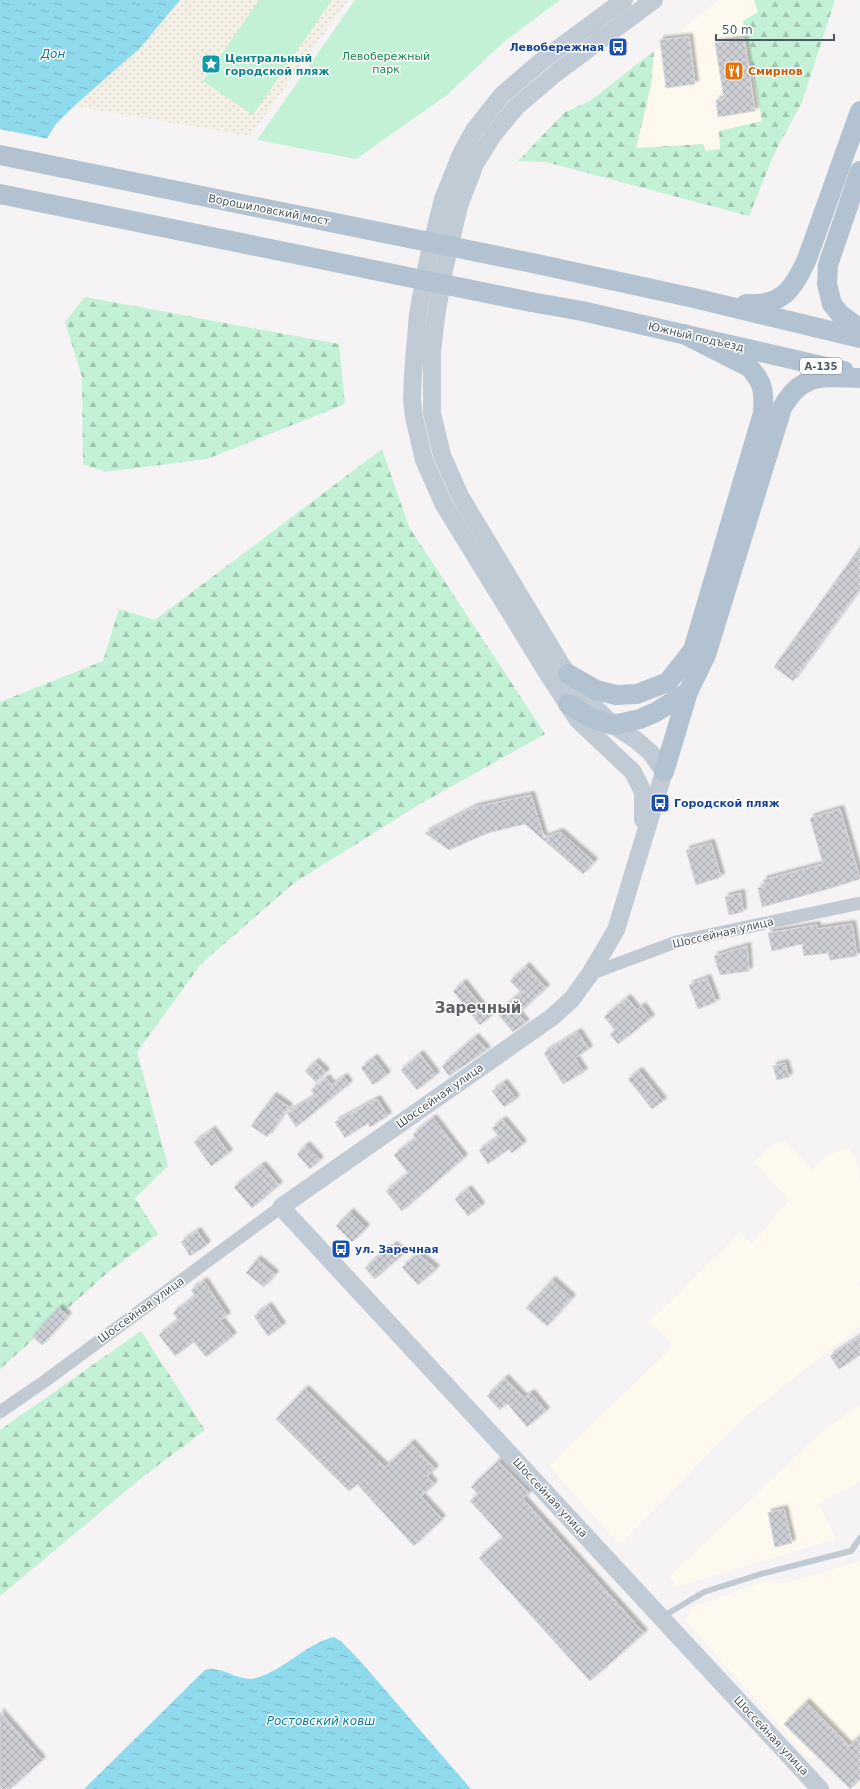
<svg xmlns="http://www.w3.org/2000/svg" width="860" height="1789" font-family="'DejaVu Sans',sans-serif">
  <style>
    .commercial { fill: #fdf9ef }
    .forest { fill: url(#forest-firs) }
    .sand { fill: url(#sand-dots) }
    .green { fill: #c3f1d5 }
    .water { fill: url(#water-ripples) }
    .pier { fill: #f5f3f3 }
    .building { fill: url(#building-cross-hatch); stroke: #d7d9de; filter: url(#shadow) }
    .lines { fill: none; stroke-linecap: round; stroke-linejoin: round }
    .service { stroke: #c1cad2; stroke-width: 6 }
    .minor { stroke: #c1cad2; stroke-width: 13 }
    .secondary { stroke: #c1cbd6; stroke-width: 18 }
    .primary { stroke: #b3c2d1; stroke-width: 20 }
    .primary-bridge { stroke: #b3c2d1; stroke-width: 20 }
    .labels { text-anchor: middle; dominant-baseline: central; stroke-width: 3; stroke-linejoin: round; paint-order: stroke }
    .shield { fill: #fff; stroke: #808990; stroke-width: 1 }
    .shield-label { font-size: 10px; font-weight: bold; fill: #4a5661 }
    .transit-label { font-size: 11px; font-weight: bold; fill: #164399; stroke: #fff; text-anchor: start }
    .park-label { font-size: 11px; fill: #17864f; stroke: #fff }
    .culture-label { font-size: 11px; font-weight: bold; fill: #0d838f; stroke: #fff; text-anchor: start }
    .food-label { font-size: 11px; font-weight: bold; fill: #c56008; stroke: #fff; text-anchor: start }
    .street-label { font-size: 11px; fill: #4a5661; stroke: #fff }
    .water-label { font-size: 12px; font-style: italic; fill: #0c7c9b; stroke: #fff }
    .district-label { font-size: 15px; font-weight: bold; fill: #5f6368; stroke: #fff }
  </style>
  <defs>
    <pattern id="forest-firs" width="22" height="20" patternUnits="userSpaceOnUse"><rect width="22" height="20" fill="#c3f1d5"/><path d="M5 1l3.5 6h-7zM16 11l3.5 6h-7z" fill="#a0c6b0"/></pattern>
    <pattern id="sand-dots" width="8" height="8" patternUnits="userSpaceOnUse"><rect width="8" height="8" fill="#f5f0e5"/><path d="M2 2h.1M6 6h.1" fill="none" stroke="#d4d0c7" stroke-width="1.8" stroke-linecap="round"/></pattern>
    <pattern id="water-ripples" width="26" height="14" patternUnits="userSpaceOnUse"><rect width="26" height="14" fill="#90daee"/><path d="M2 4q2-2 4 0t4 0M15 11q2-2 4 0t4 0" fill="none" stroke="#78b4c4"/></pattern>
    <pattern id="building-cross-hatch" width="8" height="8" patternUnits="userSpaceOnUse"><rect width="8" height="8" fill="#cdcfd5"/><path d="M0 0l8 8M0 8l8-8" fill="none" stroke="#a8abb0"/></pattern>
    <filter id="shadow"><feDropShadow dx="3.5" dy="-3.5" stdDeviation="1" flood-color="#0004"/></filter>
  </defs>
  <rect width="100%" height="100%" fill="#f5f3f3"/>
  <g class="commercial">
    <polygon points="719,0 754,0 758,12 743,22 763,121 719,131 721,149 706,151 636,148 651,85 654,51"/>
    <polygon points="784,1141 813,1170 826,1156 849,1147 860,1171 860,1175 858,1176 860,1180 860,1281 857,1283 860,1287 860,1326 741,1420 620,1545 549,1466 673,1346 649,1322 741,1232 752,1244 789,1200 754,1162 776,1142"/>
    <polygon points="860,1405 860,1482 819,1504 836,1539 677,1587 670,1576 823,1431"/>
    <polygon points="860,1561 860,1785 853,1789 824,1758 808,1758 685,1620 692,1607 763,1582 786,1583"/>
  </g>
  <g class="forest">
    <polygon points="754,0 835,0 802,102 774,154 749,216 546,162 518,161 565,112 590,101 654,51 651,85 636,148 703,144 706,151 720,149 719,131 762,121 743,21 758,12"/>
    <polygon points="85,297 339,344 345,404 207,459 105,472 83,464 82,377 65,322"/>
    <polygon points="382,449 409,527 545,734 420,804 294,883 201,964 137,1052 168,1166 135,1198 158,1234 106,1274 0,1369 0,702 103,661 119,609 155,620"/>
    <polygon points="141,1331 205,1430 145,1475 0,1596 0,1430"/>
  </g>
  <polygon class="sand" points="180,0 348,0 250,136 74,106 140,48"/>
  <g class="green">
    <polygon points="259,0 332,0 253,115 203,81"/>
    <polygon points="355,0 560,0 505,41 447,95 356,159 257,140"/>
  </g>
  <g class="water">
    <polygon points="0,0 180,0 140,48 74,106 56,124 0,213"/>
    <path d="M 334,1637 L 342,1642 L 361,1662 L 471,1789 L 84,1789 L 205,1670 C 222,1665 239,1683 256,1678 C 285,1670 305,1644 334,1637 Z"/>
  </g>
  <polygon class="pier" points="0,129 49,139 0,215"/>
  <g class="building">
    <polygon points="689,37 695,84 666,88 660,40"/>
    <polygon points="744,39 755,111 718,117 716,100 724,99 715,43"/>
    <polygon points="860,547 860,588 793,681 774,667"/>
    <polygon points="531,795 544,838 560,832 594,862 583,874 525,824 488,833 449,850 425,833 475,807"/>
    <polygon points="840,809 860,879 828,889 762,907 758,888 765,886 763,880 823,864 810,818"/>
    <polygon points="711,843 721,877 696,885 686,850"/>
    <polygon points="741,893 743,912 729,915 725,897"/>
    <polygon points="852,924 857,956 830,960 828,953 804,956 802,944 772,951 768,933 817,925 817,929"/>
    <polygon points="747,946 749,971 720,975 714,956"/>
    <polygon points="526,966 546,988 518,1014 526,1023 513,1032 497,1013 521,992 510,981"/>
    <polygon points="707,978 716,1002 698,1009 689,985"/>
    <polygon points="463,983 490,1017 480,1025 453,991"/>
    <polygon points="627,998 637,1010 642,1006 651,1018 618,1044 610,1034 615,1030 604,1017"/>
    <polygon points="578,1032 589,1049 575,1058 584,1072 563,1084 544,1053"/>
    <polygon points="475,1037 487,1050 449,1076 442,1066"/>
    <polygon points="420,1054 436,1075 417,1090 401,1070"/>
    <polygon points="374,1058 387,1075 373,1085 361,1068"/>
    <polygon points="315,1062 326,1072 316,1082 305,1071"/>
    <polygon points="785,1063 789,1077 777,1080 773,1066"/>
    <polygon points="639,1071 663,1101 652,1109 628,1079"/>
    <polygon points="344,1077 349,1084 296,1127 287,1113 315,1096 311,1090 326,1078 332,1085"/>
    <polygon points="504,1083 516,1099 504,1107 492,1091"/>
    <polygon points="273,1096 289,1107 267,1137 251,1126"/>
    <polygon points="377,1099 388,1116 370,1127 368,1123 345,1138 335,1122"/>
    <polygon points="433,1118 464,1158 402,1211 386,1191 408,1173 394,1155 416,1138 413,1134"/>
    <polygon points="503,1120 523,1144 512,1153 509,1149 488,1164 479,1150 499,1137 492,1128"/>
    <polygon points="212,1130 229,1153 211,1166 194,1142"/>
    <polygon points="306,1145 320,1160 310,1169 297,1154"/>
    <polygon points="262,1165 279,1185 252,1208 234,1187"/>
    <polygon points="468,1189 481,1206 468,1216 455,1199"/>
    <polygon points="350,1212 366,1228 352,1242 336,1226"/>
    <polygon points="197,1231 207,1245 190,1256 181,1242"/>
    <polygon points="394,1245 403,1254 375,1279 365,1268 386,1249 387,1250"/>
    <polygon points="418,1254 436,1269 418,1285 402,1267"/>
    <polygon points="257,1259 275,1274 264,1287 246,1273"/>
    <polygon points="552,1280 572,1298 547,1326 526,1308"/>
    <polygon points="204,1281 227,1316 220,1320 233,1336 206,1357 194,1342 175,1356 159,1335 178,1320 173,1313 195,1296 191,1290"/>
    <polygon points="268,1306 282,1326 268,1336 254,1316"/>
    <polygon points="59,1308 68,1316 42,1345 32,1336"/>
    <polygon points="860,1336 860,1355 839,1369 830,1356"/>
    <polygon points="505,1378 524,1398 531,1393 546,1411 527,1427 507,1403 500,1410 487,1396"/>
    <polygon points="305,1389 385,1467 411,1443 435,1469 427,1476 434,1484 421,1496 442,1519 414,1546 357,1484 349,1491 276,1419"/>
    <polygon points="498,1461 529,1493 523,1499 644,1633 590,1681 479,1558 503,1537 470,1501 478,1494 471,1487"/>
    <polygon points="784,1509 792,1543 775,1547 768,1513"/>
    <polygon points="806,1702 849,1746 860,1735 860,1779 850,1789 784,1724"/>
    <polygon points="0,1712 42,1760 10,1789 0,1789"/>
  </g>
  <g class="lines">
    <polyline class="service" points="662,1617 704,1592 761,1574 851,1551 860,1538"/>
    <g class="minor">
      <polyline points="590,974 676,942 860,903"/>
      <polyline points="0,1412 45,1381 281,1207"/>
    </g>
    <g class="secondary">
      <polyline points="624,0 544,59 502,95 475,129 461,154 443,199 428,260 418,314 413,374 412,399 414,417 424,460 444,505 546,671 578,720 633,772 643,792 643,820"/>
      <polyline points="654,0 556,73 516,107 493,135 475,164 459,206 444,270 436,317 432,353 432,413 442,455 460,496 559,661 583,696 613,725 636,740 651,753 664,772 616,930 590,974 572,999 551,1018 281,1207 820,1789"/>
    </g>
    <g class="primary">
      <polyline points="860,171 828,265 827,284 832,304 840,314 860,329"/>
      <polyline points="537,264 694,298 860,338"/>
      <polyline points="531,302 582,311 844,371"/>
      <path d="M 746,304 C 782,306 793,290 807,259 L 860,111"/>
      <path d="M 684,334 L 749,367 C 764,383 764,392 763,413 L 693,650 L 691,667"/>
      <polyline points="568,674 596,690 616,695 637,694 668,682 693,650"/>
      <polyline points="568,704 591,718 613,725 640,719 656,712 688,692"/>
      <path d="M 664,772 L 688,692 L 706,655 L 782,408 C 802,372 823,377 860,378"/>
    </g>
    <g class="primary-bridge">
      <polyline points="0,155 537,264"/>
      <polyline points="0,194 531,302"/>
    </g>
  </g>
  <defs>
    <symbol id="bus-square" viewBox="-11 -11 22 22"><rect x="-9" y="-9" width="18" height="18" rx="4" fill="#1a4fb4" stroke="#fff"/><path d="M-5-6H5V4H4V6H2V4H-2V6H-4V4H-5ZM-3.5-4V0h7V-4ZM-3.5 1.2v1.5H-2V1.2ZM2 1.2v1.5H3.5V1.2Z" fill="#fff"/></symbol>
    <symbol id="sight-square" viewBox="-11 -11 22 22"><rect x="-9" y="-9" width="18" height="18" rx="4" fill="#0f9aa8" stroke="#fff"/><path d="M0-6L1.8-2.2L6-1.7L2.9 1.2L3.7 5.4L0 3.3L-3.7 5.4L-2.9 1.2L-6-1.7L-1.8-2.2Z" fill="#fff"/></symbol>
    <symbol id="restaurant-square" viewBox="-11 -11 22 22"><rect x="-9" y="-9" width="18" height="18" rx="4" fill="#e8710a" stroke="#fff"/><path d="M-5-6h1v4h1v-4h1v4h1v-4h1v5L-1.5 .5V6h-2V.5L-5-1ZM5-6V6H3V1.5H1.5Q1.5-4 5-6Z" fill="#fff"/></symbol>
  </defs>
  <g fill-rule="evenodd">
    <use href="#bus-square" x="607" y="36" width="22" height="22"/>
    <use href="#sight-square" x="200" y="53" width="22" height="22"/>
    <use href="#restaurant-square" x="723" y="60" width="22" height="22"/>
    <use href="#bus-square" x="649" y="792" width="22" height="22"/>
    <use href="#bus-square" x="330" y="1238" width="22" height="22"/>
  </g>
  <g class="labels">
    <rect class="shield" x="800" y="358" width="42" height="16" rx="3"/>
    <g class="shield-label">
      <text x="821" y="366">А-135</text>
    </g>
    <g class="transit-label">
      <text x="604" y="47" text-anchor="end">Левобережная</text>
      <text x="674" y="803">Городской пляж</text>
      <text x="355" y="1249">ул. Заречная</text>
    </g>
    <g class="park-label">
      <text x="386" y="56">Левобережный<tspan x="386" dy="13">парк</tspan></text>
    </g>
    <g class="culture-label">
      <text x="225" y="58">Центральный<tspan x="225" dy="13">городской пляж</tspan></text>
    </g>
    <g class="food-label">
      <text x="748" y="71">Смирнов</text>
    </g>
    <g class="street-label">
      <text transform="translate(269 210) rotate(11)">Ворошиловский мост</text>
      <text transform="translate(696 337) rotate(13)">Южный подъезд</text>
      <text transform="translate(723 933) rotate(-13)">Шоссейная улица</text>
      <text transform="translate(440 1096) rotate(-35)">Шоссейная улица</text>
      <text transform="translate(141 1310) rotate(-36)">Шоссейная улица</text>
      <text transform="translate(550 1498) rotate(47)">Шоссейная улица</text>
      <text transform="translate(771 1736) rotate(47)">Шоссейная улица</text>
    </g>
    <g class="water-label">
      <text x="53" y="54">Дон</text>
      <text x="321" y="1721">Ростовский ковш</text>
    </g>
    <g class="district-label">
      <text x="478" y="1008">Заречный</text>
    </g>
  </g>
  <path d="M716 34v6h118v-6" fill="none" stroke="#4a5661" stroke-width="2"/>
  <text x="722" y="34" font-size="12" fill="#4a5661" stroke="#ffffff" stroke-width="3" paint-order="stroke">50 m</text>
</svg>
